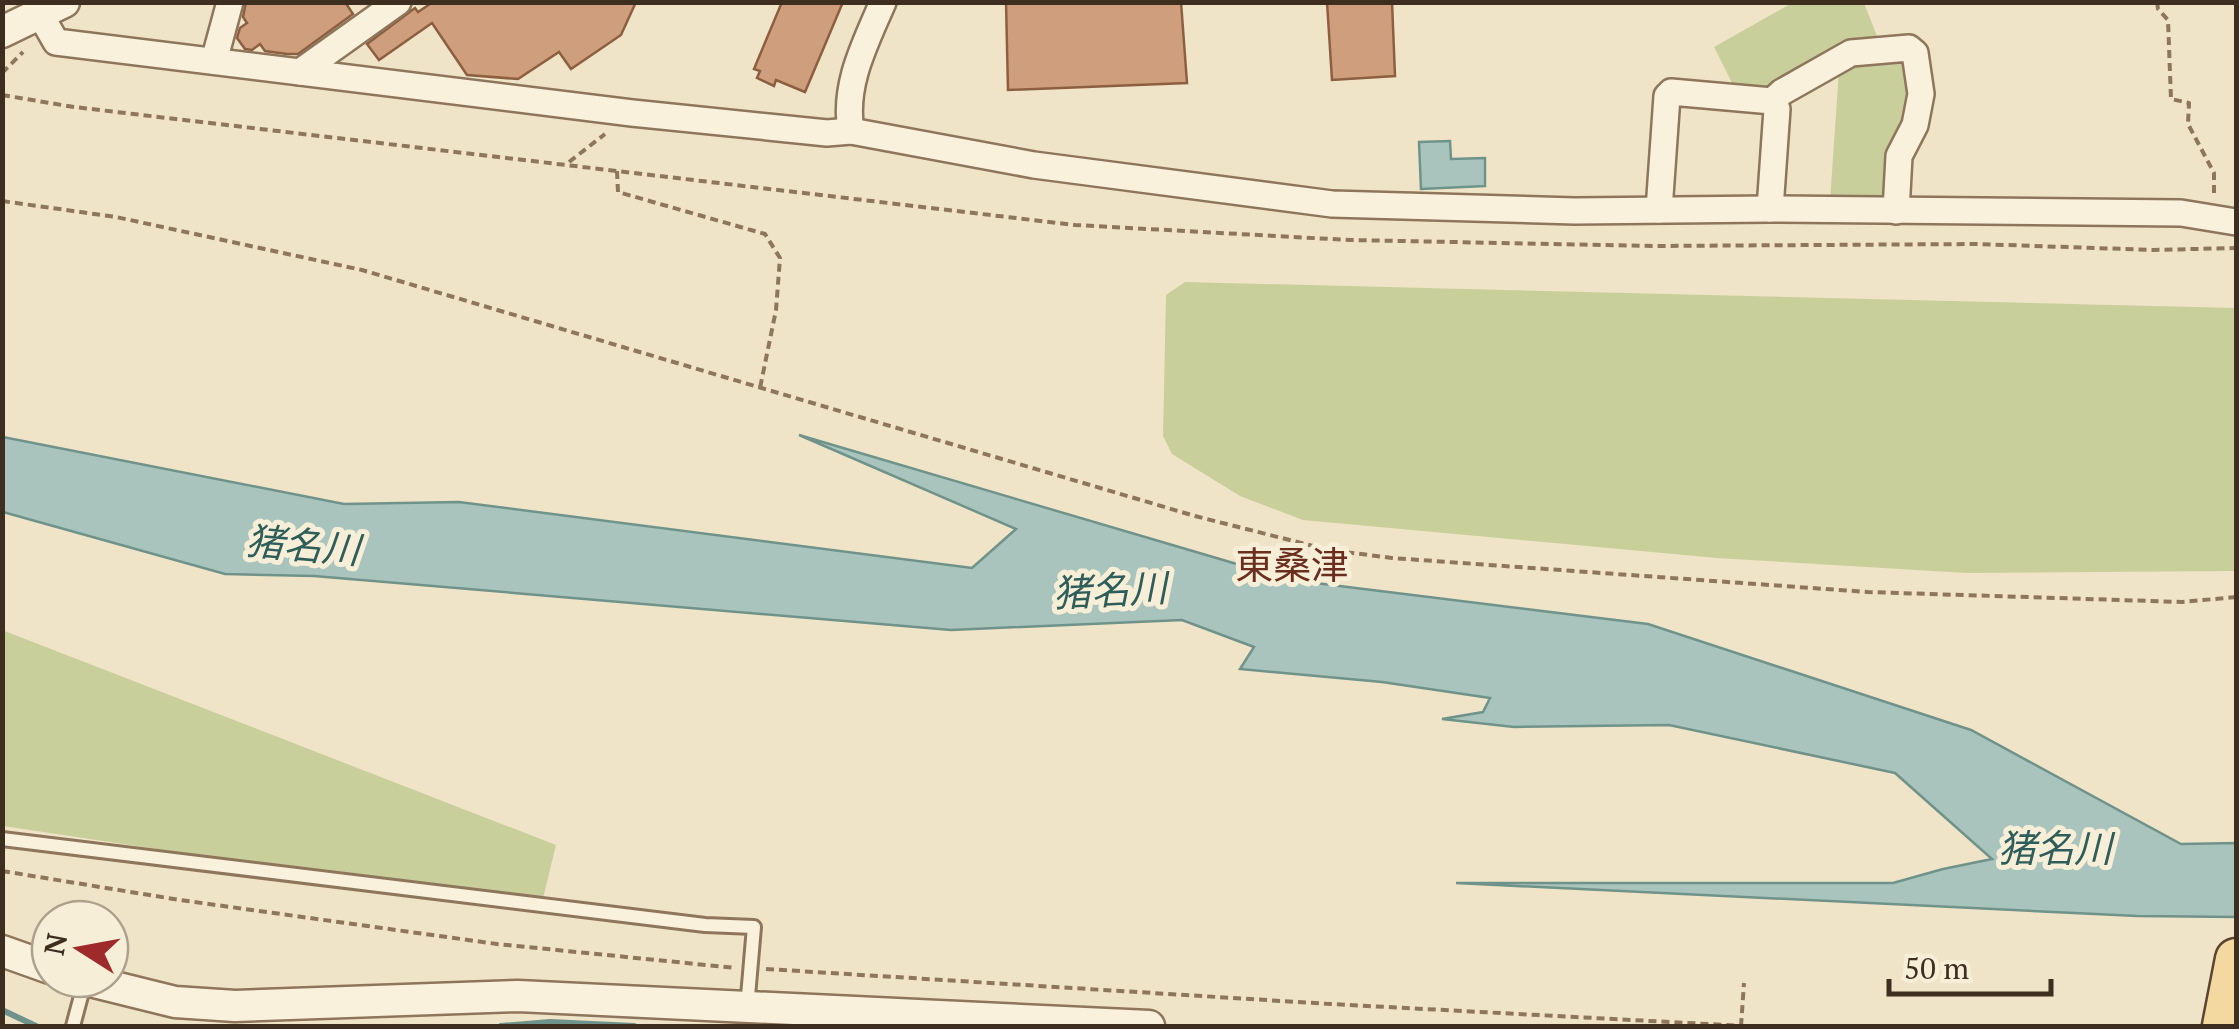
<svg xmlns="http://www.w3.org/2000/svg" width="2239" height="1029" font-family="'PT Serif','Noto Sans JP',serif">
  <style>
    .green { fill: #c9cf9b }
    .water { fill: #a9c4bc; stroke: #6f938a; stroke-width: 2.5 }
    .lines { fill: none; stroke-linecap: round; stroke-linejoin: round }
    .stream { stroke: #6f938a; stroke-width: 6 }
    .building { fill: #cf9f7d; stroke: #8d5f41; stroke-width: 2.5 }
    .service-casing { stroke: #8d765c; stroke-width: 18 }
    .minor-casing { stroke: #8d765c; stroke-width: 30 }
    .tertiary-casing { stroke: #8d765c; stroke-width: 35 }
    .primary-casing { stroke: #5b4430; stroke-width: 45 }
    .path { stroke: #8d765c; stroke-width: 4; stroke-dasharray: 8 5; stroke-linecap: butt }
    .service { stroke: #faf1dc; stroke-width: 12 }
    .minor { stroke: #faf1dc; stroke-width: 25 }
    .tertiary { stroke: #faf1dc; stroke-width: 30 }
    .primary { stroke: #f3d9a0; stroke-width: 40 }
    .labels { text-anchor: middle; dominant-baseline: central; stroke-width: 10; stroke-linejoin: round; paint-order: stroke }
    .water-label { font-size: 38px; font-style: italic; fill: #2f5d5a; stroke: #f7eed8 }
    .neighbourhood-label { font-size: 38px; fill: #6b2e1e; stroke: #f7eed8 }
  </style>
  <rect width="100%" height="100%" fill="#f0e4c8"/>
  <g class="green">
    <polygon points="1792,3 1864,3 1877,36 1763,97 1738,95 1714,47"/>
    <polygon points="1857,57 1911,58 1916,90 1890,202 1830,201 1839,70"/>
    <polygon points="1185,282 2236,308 2236,571 1967,573 1717,558 1303,520 1240,496 1172,454 1163,436 1166,295"/>
    <polygon points="2,630 556,845 541,907 3,826"/>
  </g>
  <g class="water">
    <polygon points="1450,141 1451,159 1485,158 1485,186 1421,189 1419,142"/>
    <polygon points="799,435 1291,580 1648,624 1971,730 2181,844 2236,843 2236,917 2137,916 1456,883 1893,883 1943,869 1992,859 1895,773 1669,725 1514,727 1442,719 1483,712 1490,698 1382,682 1240,669 1254,647 1182,620 951,630 314,576 225,574 3,512 3,437 344,504 459,502 972,568 1016,529"/>
  </g>
  <g class="lines">
    <g class="stream">
      <polyline points="2,1010 36,1026"/>
      <polyline points="501,1026 550,1022 634,1026"/>
    </g>
  </g>
  <g class="building">
    <polygon points="246,2 345,2 353,14 298,54 287,54 265,51 260,44 252,50 245,49 237,38 240,28 247,23 243,17"/>
    <polygon points="433,2 636,2 621,35 571,69 559,52 518,79 467,75 432,23 379,60 367,44 415,8 418,12"/>
    <polygon points="782,2 843,2 805,92 776,80 774,86 757,78 760,71 754,69"/>
    <polygon points="1006,2 1181,2 1187,83 1008,90"/>
    <polygon points="1327,2 1392,2 1395,76 1332,80"/>
  </g>
  <g class="lines">
    <defs>
      <g id="service">
        <polyline points="2,839 705,925 754,927 747,1008"/>
        <polyline points="73,1026 85,981"/>
      </g>
      <g id="minor">
        <polyline points="40,14 56,42 632,113 827,133 851,131 1034,165 1332,204 1575,211 1770,209 2181,213 2236,222"/>
        <polyline points="214,61 230,2"/>
        <polyline points="300,72 398,2"/>
        <polyline points="1772,101 1782,92 1851,53 1909,48 1915,53 1921,94 1915,125 1899,156 1896,211"/>
        <path d="M 851,131 C 843,85 865,44 883,2"/>
        <polyline points="1659,210 1667,96 1671,92 1772,101 1777,109 1770,209"/>
      </g>
      <g id="tertiary">
        <polyline points="2,32 64,2"/>
        <polyline points="2,951 50,968"/>
        <polyline points="82,979 175,1002 235,1006 518,996 1149,1026"/>
      </g>
      <polyline id="primary" points="2223,1026 2236,959"/>
    </defs>
    <use href="#service" class="service-casing"/>
    <use href="#minor" class="minor-casing"/>
    <use href="#tertiary" class="tertiary-casing"/>
    <use href="#primary" class="primary-casing"/>
    <g class="path">
      <polyline points="2157,2 2158,9 2168,20 2171,99 2189,103 2188,124 2214,173 2214,198"/>
      <polyline points="2,73 23,52"/>
      <polyline points="2,95 74,107 1075,225 1349,240 1656,246 1977,244 2154,250 2236,248"/>
      <polyline points="569,162 605,134"/>
      <polyline points="617,171 618,192 765,234 780,258 776,310 760,388"/>
      <polyline points="2,201 116,217 362,270 1195,516 1329,550 1392,558 1868,592 2182,602 2236,597"/>
      <polyline points="2,871 180,900 497,944 736,968"/>
      <polyline points="766,969 1330,1004 1745,1026"/>
      <polyline points="1741,1026 1744,983"/>
    </g>
    <use href="#service" class="service"/>
    <use href="#minor" class="minor"/>
    <use href="#tertiary" class="tertiary"/>
    <use href="#primary" class="primary"/>
  </g>
  <g class="labels">
    <g class="water-label">
      <text transform="translate(303 545) rotate(5)">猪名川</text>
      <text transform="translate(1110 590) rotate(-3)">猪名川</text>
      <text x="2055" y="848">猪名川</text>
    </g>
    <g class="neighbourhood-label">
      <text x="1292" y="565">東桑津</text>
    </g>
  </g>
  <rect width="2239" height="1029" fill="none" stroke="#3d2e20" stroke-width="10"/>
  <g transform="translate(80 949) rotate(281)"><circle r="48" fill="#f7eed8" stroke="#ada18e" stroke-width="2.5"/>
  <path d="M0-8L18 38L0 25L-18 38Z" fill="#9e2a2b"/>
  <text y="-15" font-size="28" font-weight="bold" text-anchor="middle" fill="#3d2e20">N</text>
  </g>
  <path d="M1889 979v15h162v-15" fill="none" stroke="#3d2e20" stroke-width="5"/>
  <text x="1904" y="979" font-size="30" fill="#3d2e20" stroke="#f7eed8" stroke-width="8" paint-order="stroke">50 m</text>
</svg>
